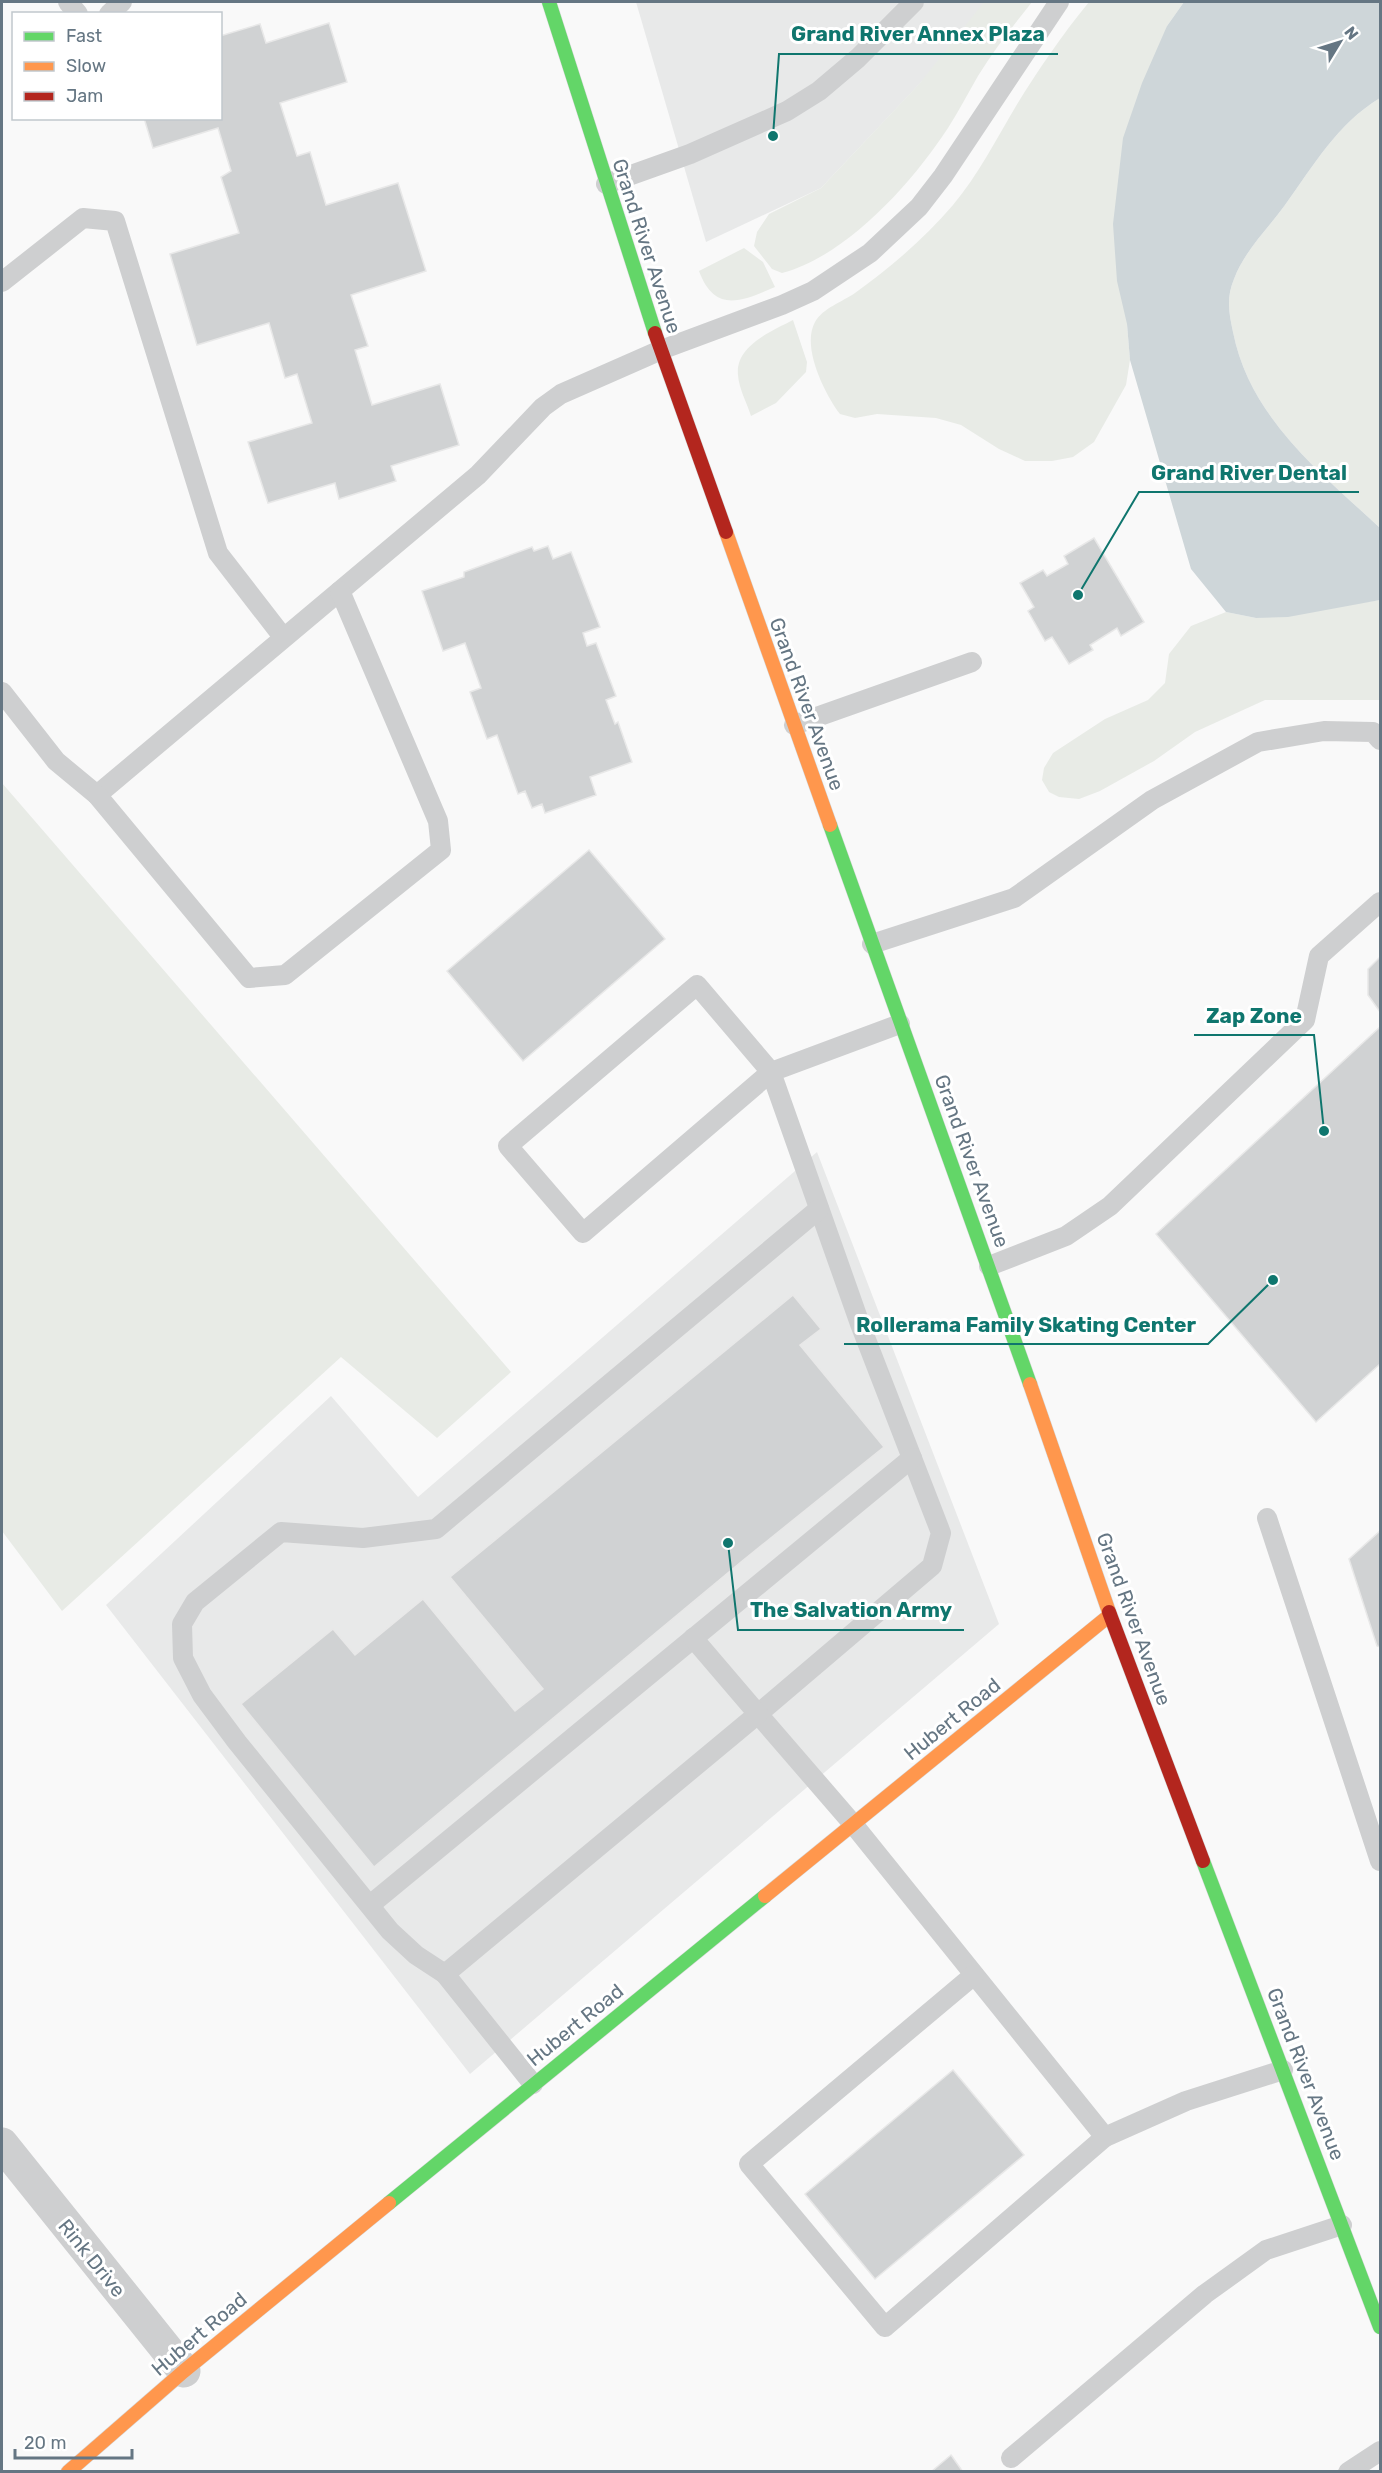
<svg xmlns="http://www.w3.org/2000/svg" width="1382" height="2473" font-family="Rubik,sans-serif">
  <style>
    .built { fill: #e8e9e9 }
    .green { fill: #e8ebe6 }
    .water { fill: #ced6d9 }
    .building { fill: #d0d2d3; stroke: #e8e8e8; stroke-width: 1.5 }
    .lines { fill: none; stroke-linecap: round; stroke-linejoin: round }
    .fast-casing { stroke: #d5d6d7; stroke-width: 15 }
    .slow-casing { stroke: #d5d6d7; stroke-width: 15 }
    .jam-casing { stroke: #d5d6d7; stroke-width: 15 }
    .lane { stroke: #cecfd0; stroke-width: 20 }
    .street { stroke: #cecfd0; stroke-width: 33 }
    .fast { stroke: #63d668; stroke-width: 14 }
    .slow { stroke: #ff974d; stroke-width: 14 }
    .jam { stroke: #b3261e; stroke-width: 14 }
    .labels { text-anchor: middle; dominant-baseline: central; stroke-width: 6; stroke-linejoin: round; paint-order: stroke }
    .street-label { font-size: 20px; fill: #657683; stroke: #fff }
    .leader { fill: none; stroke: #0f766e; stroke-width: 2 }
    .callout-dot { fill: #0f766e; stroke: #fff; stroke-width: 2 }
    .callout-label { font-size: 21px; text-anchor: middle; font-weight: bold; fill: #0f766e; stroke: #fff; stroke-width: 6; stroke-linejoin: round; paint-order: stroke }
  </style>
  <rect width="100%" height="100%" fill="#f9f9f9"/>
  <g class="built">
    <polygon points="636,2 997,2 821,188 706,242"/>
    <polygon points="817,1152 999,1624 470,2074 106,1605 331,1396 418,1497"/>
  </g>
  <g class="green">
    <path d="M 984,2 L 1032,2 C 1013,26 994,50 978,76 C 968,93 959,111 948,128 C 912,183 847,256 782,273 L 772,269 L 754,246 L 757,232 L 769,214 L 821,188 L 920,83 Z"/>
    <path d="M 1089,2 L 1184,2 L 1167,26 L 1127,324 L 1130,360 L 1126,385 L 1094,442 L 1073,457 L 1052,461 L 1025,461 L 999,449 L 961,425 L 936,418 L 877,414 L 855,418 L 840,414 C 825,394 801,347 815,322 C 823,308 842,302 855,293 C 890,268 925,238 953,205 C 978,175 996,140 1016,106 C 1038,70 1062,35 1089,2 Z"/>
    <path d="M 1380,98 L 1380,528 C 1320,472 1250,418 1233,332 C 1229,313 1226,298 1234,279 C 1245,250 1267,230 1285,205 C 1314,165 1337,124 1380,98 Z"/>
    <path d="M 744,248 L 763,262 L 775,287 C 742,301 715,314 699,271 Z"/>
    <path d="M 793,320 L 807,362 L 806,372 L 776,403 L 751,416 C 747,403 739,389 738,375 C 735,346 772,331 793,320 Z"/>
    <polygon points="1380,600 1380,700 1265,700 1195,732 1154,761 1100,791 1079,799 1059,797 1049,792 1042,780 1044,768 1053,753 1105,719 1148,700 1165,683 1169,654 1191,626 1226,612 1256,618"/>
    <polygon points="2,783 511,1372 437,1438 341,1357 62,1611 2,1531"/>
  </g>
  <path class="water" d="M 1184,2 L 1380,2 L 1380,98 C 1337,124 1314,165 1285,205 C 1267,230 1245,250 1234,279 C 1226,298 1229,313 1233,332 C 1250,418 1320,472 1380,528 L 1380,600 L 1288,617 L 1256,618 L 1226,612 L 1191,569 L 1130,360 L 1127,324 L 1117,281 L 1113,224 L 1123,138 L 1142,83 L 1167,26 Z"/>
  <g class="building">
    <polygon points="329,23 347,82 280,103 297,156 310,152 326,205 398,183 426,271 351,295 368,346 355,350 372,405 440,384 459,445 391,466 396,481 339,499 335,483 268,503 248,442 312,423 297,374 285,378 269,323 197,345 170,254 239,233 221,177 231,171 218,128 153,148 144,118 220,118 220,36 260,24 266,43"/>
    <polygon points="1094,538 1144,622 1121,636 1117,628 1090,645 1093,650 1069,664 1052,637 1045,641 1028,611 1034,607 1020,583 1043,570 1047,576 1068,564 1064,556"/>
    <polygon points="548,546 553,559 571,552 600,627 583,633 587,646 596,643 616,696 606,700 615,724 618,722 632,762 590,777 596,795 545,813 542,804 532,808 525,791 518,794 497,735 487,739 470,692 481,688 465,643 443,651 422,591 464,577 464,572 532,547 534,551"/>
    <polygon points="589,850 665,939 523,1061 447,971"/>
    <polygon points="1380,957 1380,1012 1368,995 1368,969"/>
    <polygon points="1380,1027 1380,1364 1316,1422 1156,1234"/>
    <polygon points="793,1295 821,1329 800,1345 884,1447 741,1562 374,1867 241,1704 333,1629 355,1655 423,1599 515,1711 543,1689 450,1577"/>
    <polygon points="1380,1531 1380,1647 1377,1646 1349,1559"/>
    <polygon points="953,2070 1024,2155 875,2279 805,2194"/>
    <polygon points="951,2455 963,2472 931,2472"/>
  </g>
  <g class="lines">
    <defs>
      <g id="fast">
        <polyline points="549,2 655,333"/>
        <polyline points="830,825 1030,1384"/>
        <polyline points="1203,1861 1380,2327"/>
        <polyline points="389,2203 765,1896"/>
      </g>
      <g id="slow">
        <polyline points="726,532 830,825"/>
        <polyline points="1030,1384 1109,1612"/>
        <polyline points="765,1896 1110,1615"/>
        <polyline points="68,2472 184,2371 389,2203"/>
      </g>
      <g id="jam">
        <polyline points="655,333 726,532"/>
        <polyline points="1109,1612 1203,1861"/>
      </g>
    </defs>
    <use href="#fast" class="fast-casing"/>
    <use href="#slow" class="slow-casing"/>
    <use href="#jam" class="jam-casing"/>
    <g class="lane">
      <polyline points="68,2 78,14"/>
      <polyline points="109,14 122,2"/>
      <polyline points="606,184 690,154 787,111 819,91 858,58 914,2"/>
      <polyline points="2,282 83,218 115,221 218,553 283,637"/>
      <polyline points="2,692 56,761 97,795 478,475 543,407 561,394 661,350 782,305 813,291 870,253 919,207 943,176 1059,2"/>
      <polyline points="794,725 972,662"/>
      <polyline points="97,795 249,978 285,975 441,850 438,821 340,591"/>
      <polyline points="872,944 1014,898 1152,800 1258,742 1324,731 1373,732 1380,740"/>
      <polyline points="900,1024 771,1072 583,1233 508,1146 697,985 771,1072 860,1324 941,1533 932,1566 758,1714 853,1824 1105,2137 1186,2101 1283,2070"/>
      <polyline points="989,1266 1066,1236 1110,1206 1305,1020 1319,956 1380,902"/>
      <polyline points="1267,1518 1380,1861"/>
      <polyline points="370,1905 912,1458"/>
      <polyline points="445,1974 416,1955 390,1931 237,1742 202,1695 183,1658 182,1624 195,1602 281,1532 363,1538 436,1529 819,1209"/>
      <polyline points="974,1975 749,2164 885,2327 1105,2137"/>
      <polyline points="533,2084 445,1974 758,1714 693,1638"/>
      <polyline points="1011,2458 1205,2294 1266,2250 1342,2225"/>
      <polyline points="1348,2472 1380,2451"/>
    </g>
    <polyline class="street" points="2,2144 184,2371"/>
    <use href="#fast" class="fast"/>
    <use href="#slow" class="slow"/>
    <use href="#jam" class="jam"/>
  </g>
  <g class="labels">
    <g class="street-label">
      <text transform="translate(647 246) rotate(72)">Grand River Avenue</text>
      <text transform="translate(807 704) rotate(70)">Grand River Avenue</text>
      <text transform="translate(972 1161) rotate(70)">Grand River Avenue</text>
      <text transform="translate(1134 1619) rotate(70)">Grand River Avenue</text>
      <text transform="translate(952 1719) rotate(-39)">Hubert Road</text>
      <text transform="translate(575 2025) rotate(-39)">Hubert Road</text>
      <text transform="translate(1306 2074) rotate(69)">Grand River Avenue</text>
      <text transform="translate(92 2258) rotate(51)">Rink Drive</text>
      <text transform="translate(199 2334) rotate(-40)">Hubert Road</text>
    </g>
  </g>
  <path class="leader" d="M773 136L779 54H1058M1078 595L1139 492H1359M1324 1131L1314 1035H1194M1273 1280L1208 1344H844M728 1543L738 1630H964"/>
  <g class="callout-dot">
    <circle cx="773" cy="136" r="6"/>
    <circle cx="1078" cy="595" r="6"/>
    <circle cx="1324" cy="1131" r="6"/>
    <circle cx="1273" cy="1280" r="6"/>
    <circle cx="728" cy="1543" r="6"/>
  </g>
  <g class="callout-label">
    <text x="918" y="41">Grand River Annex Plaza</text>
    <text x="1249" y="480">Grand River Dental</text>
    <text x="1254" y="1023">Zap Zone</text>
    <text x="1026" y="1332">Rollerama Family Skating Center</text>
    <text x="851" y="1617">The Salvation Army</text>
  </g>
  <rect width="1382" height="2473" fill="none" stroke="#657683" stroke-width="6"/>
  <rect x="12" y="12" width="210" height="108" fill="#ffffff" stroke="#c1c8cd" stroke-width="1.5"/>
  <rect x="24" y="32" width="30" height="9" fill="#63d668" stroke="#c1c8cd" stroke-width="1.5"/>
  <text x="66" y="42" font-size="18" fill="#657683">Fast</text>
  <rect x="24" y="62" width="30" height="9" fill="#ff974d" stroke="#c1c8cd" stroke-width="1.5"/>
  <text x="66" y="72" font-size="18" fill="#657683">Slow</text>
  <rect x="24" y="92" width="30" height="9" fill="#b3261e" stroke="#c1c8cd" stroke-width="1.5"/>
  <text x="66" y="102" font-size="18" fill="#657683">Jam</text>
  <g transform="translate(1340 42) rotate(52)" stroke="#ffffff" stroke-width="4.5" paint-order="stroke">
  <path d="M0-4.5L10 22L0 15L-10 22Z" fill="#657683"/>
  <text y="-9" font-size="16" font-weight="bold" text-anchor="middle" fill="#657683">N</text>
  </g>
  <path d="M15 2449v9h117v-9" fill="none" stroke="#657683" stroke-width="3"/>
  <text x="24" y="2449" font-size="18" fill="#657683" stroke="#ffffff" stroke-width="4.5" paint-order="stroke">20 m</text>
</svg>
